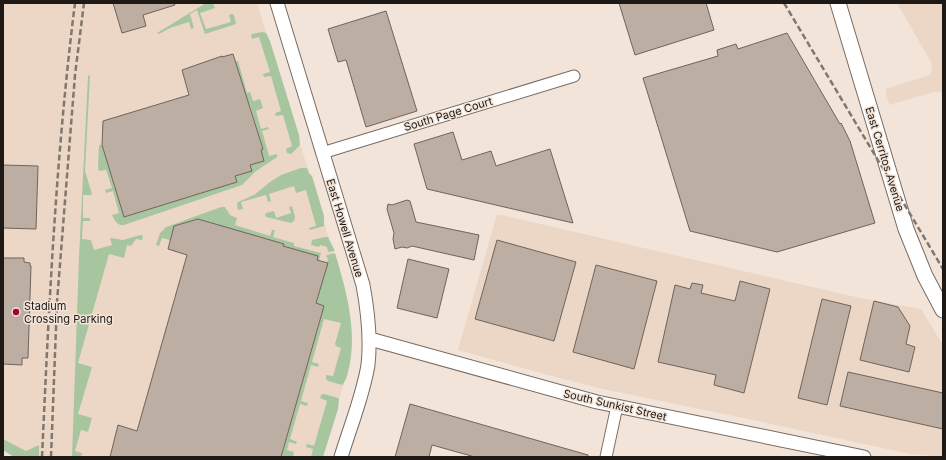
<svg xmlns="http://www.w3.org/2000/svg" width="946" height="460" font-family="Inter,sans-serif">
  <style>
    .built { fill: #ecd7c6 }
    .green { fill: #a7c6a0 }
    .building { fill: #bcaea3; stroke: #706359 }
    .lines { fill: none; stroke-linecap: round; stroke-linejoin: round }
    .minor-casing { stroke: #786b62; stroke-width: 13 }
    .tertiary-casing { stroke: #786b62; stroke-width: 15 }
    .secondary-casing { stroke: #786b62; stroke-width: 17 }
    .minor { stroke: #fff; stroke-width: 11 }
    .tertiary { stroke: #fff; stroke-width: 13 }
    .secondary { stroke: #fff; stroke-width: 15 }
    .rail { stroke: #80776f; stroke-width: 2.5; stroke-dasharray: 6 3; stroke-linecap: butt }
    .poi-dot { fill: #a20333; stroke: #f2e4d8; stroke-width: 1.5 }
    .labels { text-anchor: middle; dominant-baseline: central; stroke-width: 3; stroke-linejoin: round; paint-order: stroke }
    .street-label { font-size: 11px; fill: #1e1915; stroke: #f2e4d8 }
    .poi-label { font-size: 11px; fill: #1e1915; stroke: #f2e4d8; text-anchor: start }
  </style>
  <rect width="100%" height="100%" fill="#f2e4d8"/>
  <g class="built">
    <polygon points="3,3 257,3 343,284 345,380 321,457 24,457 3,446"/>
    <polygon points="897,3 943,3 943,92 934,92 889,105 885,89 930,75 932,69 931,62"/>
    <polygon points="497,214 860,298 921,309 943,345 943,457 910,454 748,419 603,389 544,374 458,350"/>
  </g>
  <g class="green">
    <polygon points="206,3 213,3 215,8 200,13 206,29 231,22 229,15 232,14 234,15 236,24 205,34 197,10 190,14 194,28 191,29 189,22 170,28 159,34 157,33"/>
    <polygon points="262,32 266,33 270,41 299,135 300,145 291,154 287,153 286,149 292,146 283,115 276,116 275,113 281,111 271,76 264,77 263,74 270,72 259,37 252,39 251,36 252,34"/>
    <path d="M 238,61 L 247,93 L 250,92 L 253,101 L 260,99 L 263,108 L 256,111 L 261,129 L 268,127 L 269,129 L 262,131 L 269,156 L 277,154 L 277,157 L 256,171 L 242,185 L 124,225 C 117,226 115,221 112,215 L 119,213 L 113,191 L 106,193 L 105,190 L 112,188 L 106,170 L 99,171 L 98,168 L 99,145 L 102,145 L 124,217 L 237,182 L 235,176 L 252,171 L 250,165 L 264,161 L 261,150 L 263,149 L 249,102 L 246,102 L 235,62 Z"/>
    <polygon points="90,75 85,171 92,194 91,195 83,195 83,218 90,218 90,221 83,221 82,239 91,240 94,250 112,245 110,238 111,238 123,240 140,235 143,236 142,240 136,239 131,246 127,245 124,258 109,254 78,363 92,367 78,414 92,418 88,432 81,430 75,451 82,453 81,457 72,457 79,257 88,76"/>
    <polygon points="301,168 307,168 309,173 312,176 324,216 324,226 310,230 309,228 316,226 306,190 296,193 294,186 269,194 271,201 268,202 266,195 241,202 243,209 238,210 237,204 238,202 254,195 270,182 281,175"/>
    <polygon points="292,206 295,217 294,221 291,223 266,217 265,215 266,213 274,211 276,218 291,213 289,207"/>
    <polygon points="221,207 225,207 230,215 237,218 235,225 270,236 272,230 275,230 273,237 294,243 294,246 321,253 319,261 283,246 284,244 198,219 174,226 170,240 162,238 159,246 156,245 160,233 166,227"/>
    <polygon points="325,237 328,237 335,251 328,252 327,247 320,245 319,247 311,245 312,240"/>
    <path d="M 335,253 C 347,293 359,335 347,376 C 346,379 345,381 343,384 L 342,385 L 328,381 L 326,379 L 326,375 L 333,376 L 341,348 L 336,346 L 335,344 L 341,323 L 324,319 L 312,362 L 319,364 L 318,367 L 311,365 L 301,401 L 308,403 L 307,406 L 300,404 L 290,439 L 297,442 L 296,444 L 289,442 L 287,450 L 294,452 L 293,457 L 281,457 L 324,306 L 316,303 L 327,263 L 328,258 L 326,257 L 327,255 Z"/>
    <polygon points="324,394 338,398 339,399 338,409 323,457 311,457 313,449 306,447 307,444 314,446 327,401 320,398 321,395"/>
    <polygon points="3,439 26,451 39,445 39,457 14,457 3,450"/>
  </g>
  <g class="building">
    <polygon points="113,3 174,3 175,5 143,15 146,26 122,33"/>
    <polygon points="619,3 706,3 714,30 635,55"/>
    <polygon points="386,11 417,111 366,127 346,60 338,62 328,29"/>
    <polygon points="787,33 840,124 841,123 850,141 875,223 777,252 690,231 643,78 718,56 717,50 736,44 738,49"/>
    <polygon points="233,54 263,149 261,150 264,161 250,165 252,171 235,176 237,182 124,217 102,145 103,121 189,95 182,70 222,56 222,57"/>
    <polygon points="453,132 462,160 491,151 496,166 550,149 573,223 427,189 414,144"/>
    <polygon points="3,165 38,166 36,229 3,228"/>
    <polygon points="407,200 410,201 416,222 479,235 474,260 412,246 407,248 402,247 395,249 393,239 394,233 387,209 388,204 392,205"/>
    <polygon points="198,219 284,244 283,246 318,256 317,260 328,263 316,303 324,306 281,457 110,457 118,425 137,431 187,255 168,249 174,226"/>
    <polygon points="497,240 576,262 554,341 475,319"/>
    <polygon points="3,258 24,258 24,262 30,263 30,266 31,266 28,358 22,358 22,365 3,364"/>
    <polygon points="408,259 449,269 437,318 397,308"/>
    <polygon points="596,265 657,281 634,369 573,352"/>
    <polygon points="740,281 770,289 744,393 714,385 716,375 658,362 675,285 690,289 692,283 703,285 701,293 735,301"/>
    <polygon points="822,299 851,306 827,405 798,398"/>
    <polygon points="874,301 898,307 910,326 906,344 915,347 909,372 860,360"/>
    <polygon points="848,372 943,393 943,429 840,406"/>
    <polygon points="410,404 588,455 588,457 475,457 432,445 429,457 395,457"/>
  </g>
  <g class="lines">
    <defs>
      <g id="minor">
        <polyline points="322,153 574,76"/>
        <polyline points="606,457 617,406"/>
      </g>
      <g id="tertiary">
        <path d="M 277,3 L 363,285 C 368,312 371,338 368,365 C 363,396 350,427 341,457"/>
        <polyline points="370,339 597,402 864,457"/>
      </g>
      <polyline id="secondary" points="838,3 906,229 925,276 943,310"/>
    </defs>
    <use href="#minor" class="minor-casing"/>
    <use href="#tertiary" class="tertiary-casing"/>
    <use href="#secondary" class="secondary-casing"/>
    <use href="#minor" class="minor"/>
    <use href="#tertiary" class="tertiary"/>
    <use href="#secondary" class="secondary"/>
    <g class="rail">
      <polyline points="784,3 943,269"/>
      <path d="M 42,457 C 49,305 56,154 75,3"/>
      <polyline points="51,457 57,302 75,75 84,3"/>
    </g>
  </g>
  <circle class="poi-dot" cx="16" cy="312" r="4"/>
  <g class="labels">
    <g class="street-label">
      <text transform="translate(448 114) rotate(-17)">South Page Court</text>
      <text transform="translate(885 159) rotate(73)">East Cerritos Avenue</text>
      <text transform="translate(345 228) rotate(73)">East Howell Avenue</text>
      <text transform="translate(615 405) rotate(13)">South Sunkist Street</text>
    </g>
    <g class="poi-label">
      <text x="24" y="306">Stadium<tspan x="24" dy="13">Crossing Parking</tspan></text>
    </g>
  </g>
  <rect width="946" height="460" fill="none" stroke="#1e1915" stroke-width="8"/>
</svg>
